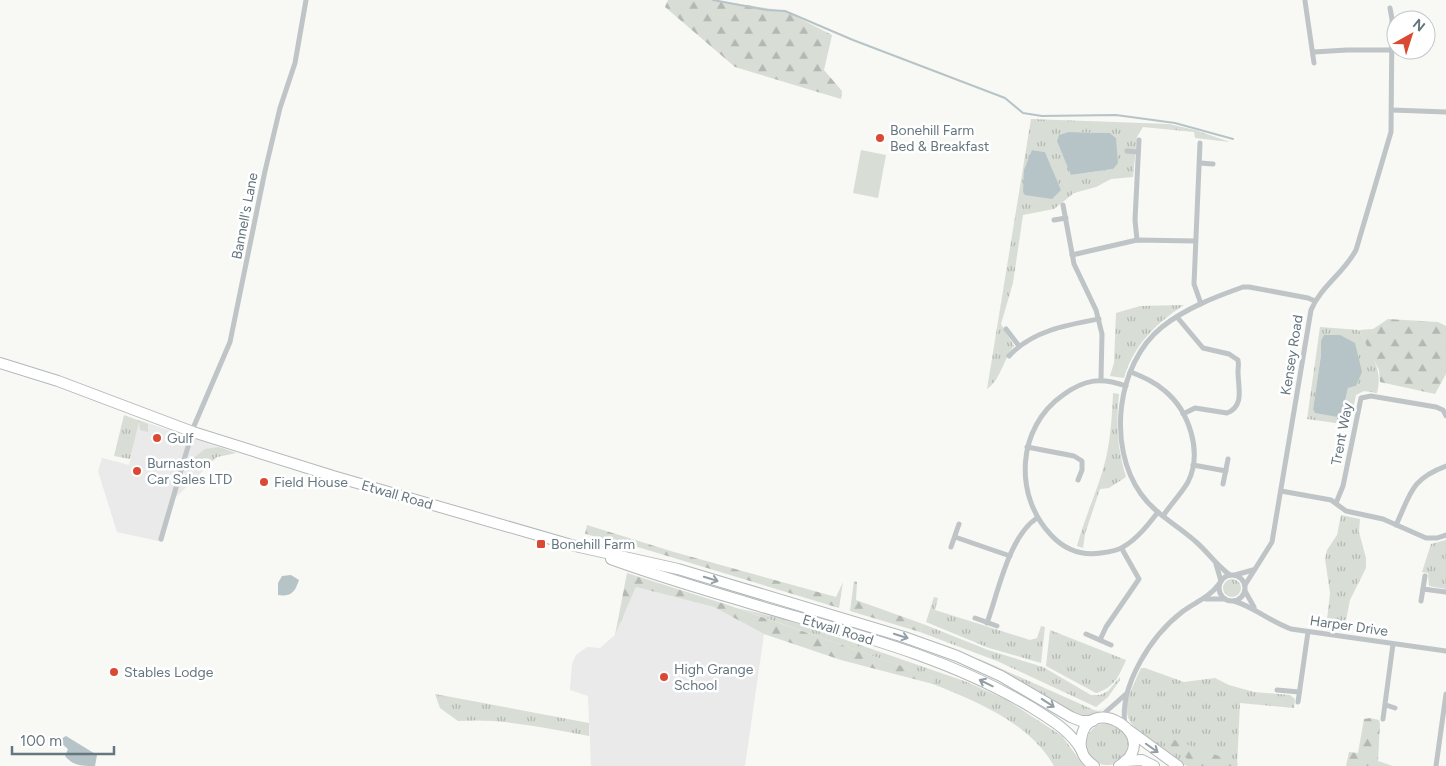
<svg xmlns="http://www.w3.org/2000/svg" width="1446" height="766" font-family="Figtree,sans-serif">
  <style>
    .built { fill: #e9eae9 }
    .grass { fill: url(#grass-tufts); fill-rule: evenodd }
    .forest { fill: url(#forest-firs) }
    .green { fill: #d8ddd5 }
    .water { fill: #b7c4c7 }
    .lines { fill: none; stroke-linecap: round; stroke-linejoin: round }
    .stream { stroke: #b7c4c7; stroke-width: 2 }
    .highway-casing { stroke: #b3b8ba; stroke-width: 12 }
    .street { stroke: #bfc4c7; stroke-width: 5 }
    .highway { stroke: #fff; stroke-width: 10 }
    .oneway { stroke: #939fa5 }
    .poi-dot { fill: #da4933; stroke: #fff; stroke-width: 2 }
    .labels { text-anchor: middle; dominant-baseline: central; stroke-width: 5; stroke-linejoin: round; paint-order: stroke }
    .poi-label { font-size: 14px; fill: #65767f; stroke: #fff; text-anchor: start }
    .street-label { font-size: 14px; fill: #65767f; stroke: #fff }
  </style>
  <defs>
    <pattern id="grass-tufts" width="24" height="20" patternUnits="userSpaceOnUse" patternTransform="scale(1.25)"><rect width="24" height="20" fill="#d8ddd5"/><path d="M3 7l-1-3M5 7V3M7 7l1-3M15 17l-1-3M17 17v-4M19 17l1-3" fill="none" stroke="#b3b8b2"/></pattern>
    <pattern id="forest-firs" width="22" height="20" patternUnits="userSpaceOnUse" patternTransform="scale(1.25)"><rect width="22" height="20" fill="#d8ddd5"/><path d="M5 1l3.5 6h-7zM16 11l3.5 6h-7z" fill="#b3b8b2"/></pattern>
  </defs>
  <rect width="100%" height="100%" fill="#f8f8f5"/>
  <g class="built">
    <polygon points="139,420 236,453 217,457 175,498 163,542 117,532 98,471 102,458 129,465"/>
    <polygon points="636,587 714,607 764,634 745,766 591,766 588,696 570,690 572,664 576,655 587,647 600,648 615,635"/>
  </g>
  <g class="grass">
    <path d="M 1031,119 L 1169,124 L 1195,130 L 1230,142 L 1195,138 L 1194,132 L 1143,127 L 1137,137 L 1133,177 L 1111,179 L 1096,187 L 1074,193 L 1054,209 L 1023,215 L 1013,283 L 1001,324 L 1014,346 C 1004,358 1000,381 987,389 ZM 1069,132 L 1110,133 L 1116,138 L 1113,169 L 1071,175 ZM 1032,150 L 1045,152 L 1061,190 Z"/>
    <path d="M 1184,305 C 1156,323 1133,346 1124,378 L 1110,376 L 1114,363 L 1116,313 L 1140,306 Z"/>
    <path d="M 1320,327 L 1359,330 C 1369,351 1384,369 1377,393 L 1364,391 L 1356,395 L 1350,425 L 1307,419 ZM 1340,335 L 1356,386 L 1348,388 L 1342,414 L 1313,409 L 1321,355 L 1321,341 Z"/>
    <path d="M 1113,393 L 1119,394 C 1116,426 1117,446 1126,477 L 1109,488 L 1100,489 L 1085,534 L 1083,548 L 1077,546 C 1085,516 1099,488 1106,458 C 1111,436 1112,415 1113,393 Z"/>
    <polygon points="124,415 148,424 148,432 140,430 139,422 130,459 114,456"/>
    <polygon points="219,447 236,453 217,457 206,466 191,460 205,449"/>
    <polygon points="1341,515 1360,519 1359,532 1366,558 1366,568 1350,600 1344,631 1326,629 1330,593 1325,559 1327,550 1337,535"/>
    <polygon points="1446,540 1446,589 1429,586 1428,573 1422,572 1431,544"/>
    <circle cx="1232" cy="588" r="9"/>
    <polygon points="934,597 938,598 935,610 1030,640 1037,638 1041,626 1045,627 1041,663 989,648 926,622"/>
    <path d="M 737,608 L 788,620 L 967,682 L 1007,700 L 1062,736 L 1084,766 L 1054,766 C 1029,722 977,702 933,684 L 935,678 Z"/>
    <polygon points="923,624 988,650 1043,667 1091,695 1100,695 1108,691 1120,677 1120,680 1108,697 1096,707 997,661 920,632"/>
    <path d="M 1050,630 L 1126,660 C 1119,676 1114,688 1096,693 L 1046,666 Z"/>
    <polygon points="977,658 1094,710 1099,711 1109,705 1091,717 1076,715"/>
    <path d="M 1141,668 L 1145,668 L 1184,682 L 1215,678 L 1229,685 L 1254,692 L 1290,695 L 1295,699 L 1294,708 L 1240,703 L 1237,766 C 1222,766 1203,766 1188,766 C 1178,764 1167,753 1159,747 C 1118,719 1121,711 1141,668 Z"/>
    <path d="M 435,694 L 589,723 L 589,736 C 546,728 502,718 458,721 L 440,708 Z"/>
    <circle cx="1107" cy="744" r="21"/>
  </g>
  <g class="forest">
    <polygon points="668,0 714,0 785,11 832,35 824,70 842,91 841,99 735,67 665,7"/>
    <polygon points="1388,319 1438,322 1446,326 1446,374 1435,394 1380,382 1379,370 1359,330 1373,329"/>
    <polygon points="587,525 674,552 836,597 843,582 839,608 641,548 585,534"/>
    <polygon points="627,573 728,605 936,678 933,684 841,660 764,634 714,607 636,587 615,635"/>
    <polygon points="854,581 857,582 856,600 923,624 920,632 850,611"/>
    <polygon points="1370,718 1379,720 1380,724 1378,761 1393,766 1346,766 1349,752 1358,753 1364,719"/>
    <polygon points="1161,735 1238,763 1237,766 1198,766 1160,740"/>
  </g>
  <polygon class="green" points="861,150 886,155 878,198 853,193"/>
  <g class="water">
    <polygon points="1069,132 1110,133 1116,138 1118,163 1113,169 1071,175 1057,141 1059,135"/>
    <polygon points="1032,150 1045,152 1059,185 1061,190 1052,199 1025,195 1023,192 1024,170"/>
    <polygon points="1324,335 1340,335 1355,343 1362,372 1356,386 1348,388 1342,414 1338,417 1315,413 1313,409 1321,355 1321,341"/>
    <path d="M 291,575 L 299,580 C 295,592 291,597 278,595 L 278,583 L 282,576 Z"/>
    <path d="M 66,736 L 97,755 L 95,766 C 82,766 73,766 65,756 L 68,749 L 61,743 L 61,739 Z"/>
  </g>
  <g class="lines">
    <polyline class="stream" points="713,0 767,10 785,11 853,40 1005,98 1023,113 1042,116 1116,115 1175,123 1233,139"/>
    <defs>
      <g id="highway">
        <polyline points="0,363 58,381 193,432 333,476 575,546 678,569 904,637 957,656 1001,676 1071,717 1081,721 1093,721"/>
        <path d="M 611,559 C 660,577 709,591 759,606 C 851,633 948,657 1031,707 C 1051,720 1070,730 1082,751"/>
        <polyline points="1130,731 1178,766"/>
        <polyline points="1125,761 1142,760 1154,766"/>
        <path d="M 1094,766 C 1085,760 1079,751 1081,740 C 1087,689 1166,737 1119,766"/>
      </g>
    </defs>
    <use href="#highway" class="highway-casing"/>
    <g class="street">
      <polyline points="1305,1 1314,63"/>
      <polyline points="1314,52 1347,50 1393,50"/>
      <polyline points="1392,110 1446,112"/>
      <polyline points="1200,143 1194,284 1201,304"/>
      <polyline points="1127,151 1138,152"/>
      <polyline points="1200,163 1213,164"/>
      <polyline points="1063,205 1074,264 1096,310 1102,334 1101,379"/>
      <polyline points="1054,220 1066,218"/>
      <polyline points="1137,240 1135,220 1139,140"/>
      <polyline points="1072,255 1137,240 1195,241"/>
      <path d="M 1177,317 L 1203,348 L 1229,354 L 1238,360 C 1239,365 1238,368 1238,372 C 1238,387 1245,406 1227,413 L 1195,408 L 1183,414"/>
      <polyline points="1006,329 1019,346"/>
      <path d="M 1009,356 C 1032,331 1066,325 1099,319"/>
      <path d="M 1131,372 C 1143,377 1155,382 1165,391 C 1189,411 1203,452 1188,482 C 1181,494 1171,504 1163,516"/>
      <path d="M 1126,386 C 1101,377 1085,379 1063,395 C 1017,427 1013,495 1051,535 C 1064,549 1081,556 1101,553 C 1109,552 1117,551 1123,547 C 1137,539 1148,525 1158,512"/>
      <polyline points="1027,447 1074,456 1082,461 1082,470 1078,480"/>
      <polyline points="1193,465 1226,471"/>
      <polyline points="1223,484 1228,459"/>
      <polyline points="1281,491 1331,500 1346,511 1383,519 1426,538 1437,538 1446,535"/>
      <polyline points="1336,503 1343,486 1361,398 1371,396 1436,407 1443,410 1446,416"/>
      <path d="M 1396,525 C 1411,493 1411,479 1446,466"/>
      <polyline points="955,537 1010,556"/>
      <polyline points="161,539 194,426 230,342 265,171 280,108 295,63 306,0"/>
      <polyline points="951,547 959,524"/>
      <polyline points="1216,564 1221,581"/>
      <circle cx="1232" cy="588" r="13"/>
      <path d="M 1230,575 C 1216,565 1208,552 1195,541 C 1177,525 1155,514 1141,494 C 1107,447 1116,364 1162,327 C 1186,308 1215,297 1243,287 L 1249,287 L 1308,298 L 1315,301"/>
      <polyline points="1235,575 1253,570"/>
      <path d="M 1245,585 L 1272,542 L 1311,310 C 1321,286 1344,273 1356,250 L 1391,132 L 1392,19 L 1390,8"/>
      <polyline points="1423,589 1446,592"/>
      <polyline points="1245,591 1254,607"/>
      <polyline points="1206,599 1225,599"/>
      <path d="M 1234,601 C 1256,608 1269,621 1291,629 L 1446,651"/>
      <polyline points="1421,601 1425,576"/>
      <polyline points="975,618 997,626"/>
      <path d="M 987,623 C 998,593 1009,536 1037,518"/>
      <polyline points="1086,634 1111,645"/>
      <polyline points="1100,640 1106,627 1139,579 1122,549"/>
      <polyline points="1277,690 1299,692"/>
      <polyline points="1298,702 1308,632"/>
      <polyline points="1386,705 1395,708"/>
      <polyline points="1100,717 1126,694"/>
      <polyline points="1383,719 1393,644"/>
      <path d="M 1125,725 C 1119,685 1152,635 1182,612 C 1195,602 1209,598 1219,584"/>
      <polyline points="1436,766 1446,694"/>
    </g>
    <use href="#highway" class="highway"/>
  </g>
  <defs><path id="oneway-shaft" d="M-6 0H5M1.5-3L5.5 0L1.5 3" fill="none" stroke-width="1.6" stroke-linecap="round" stroke-linejoin="round" transform="scale(1.25)"/></defs>
  <g class="oneway">
    <use href="#oneway-shaft" transform="translate(711 579) rotate(17)"/>
    <use href="#oneway-shaft" transform="translate(901 636) rotate(18)"/>
    <use href="#oneway-shaft" transform="translate(986 683) rotate(-154)"/>
    <use href="#oneway-shaft" transform="translate(1048 703) rotate(33)"/>
    <use href="#oneway-shaft" transform="translate(1152 748) rotate(35)"/>
  </g>
  <g class="poi-dot">
    <circle cx="880" cy="138" r="5"/>
    <circle cx="157" cy="438" r="5"/>
    <circle cx="137" cy="471" r="5"/>
    <circle cx="264" cy="482" r="5"/>
    <rect x="536" y="539" width="10" height="10" rx="2.5"/>
    <circle cx="114" cy="672" r="5"/>
    <circle cx="664" cy="677" r="5"/>
  </g>
  <g class="labels">
    <g class="poi-label">
      <text x="890" y="130">Bonehill Farm<tspan x="890" dy="16">Bed &amp; Breakfast</tspan></text>
      <text x="167" y="438">Gulf</text>
      <text x="147" y="463">Burnaston<tspan x="147" dy="16">Car Sales LTD</tspan></text>
      <text x="274" y="482">Field House</text>
      <text x="551" y="544">Bonehill Farm</text>
      <text x="674" y="669">High Grange<tspan x="674" dy="16">School</tspan></text>
      <text x="124" y="672">Stables Lodge</text>
    </g>
    <g class="street-label">
      <text transform="translate(245 216) rotate(-79)">Bannell's Lane</text>
      <text transform="translate(1292 355) rotate(-81)">Kensey Road</text>
      <text transform="translate(1342 434) rotate(-79)">Trent Way</text>
      <text transform="translate(397 495) rotate(16)">Etwall Road</text>
      <text transform="translate(1349 626) rotate(8)">Harper Drive</text>
      <text transform="translate(838 630) rotate(17)">Etwall Road</text>
    </g>
  </g>
  <g transform="translate(1411 35) rotate(39)"><circle r="24" fill="#ffffff" stroke="#c1c8cc"/>
  <path d="M0-4L9 19L0 12L-9 19Z" fill="#da4933"/>
  <text y="-8" font-size="14" font-weight="bold" text-anchor="middle" fill="#65767f">N</text>
  </g>
  <path d="M12 746v8h102v-8" fill="none" stroke="#65767f" stroke-width="2.5"/>
  <text x="20" y="746" font-size="15" fill="#65767f" stroke="#ffffff" stroke-width="4" paint-order="stroke">100 m</text>
</svg>
